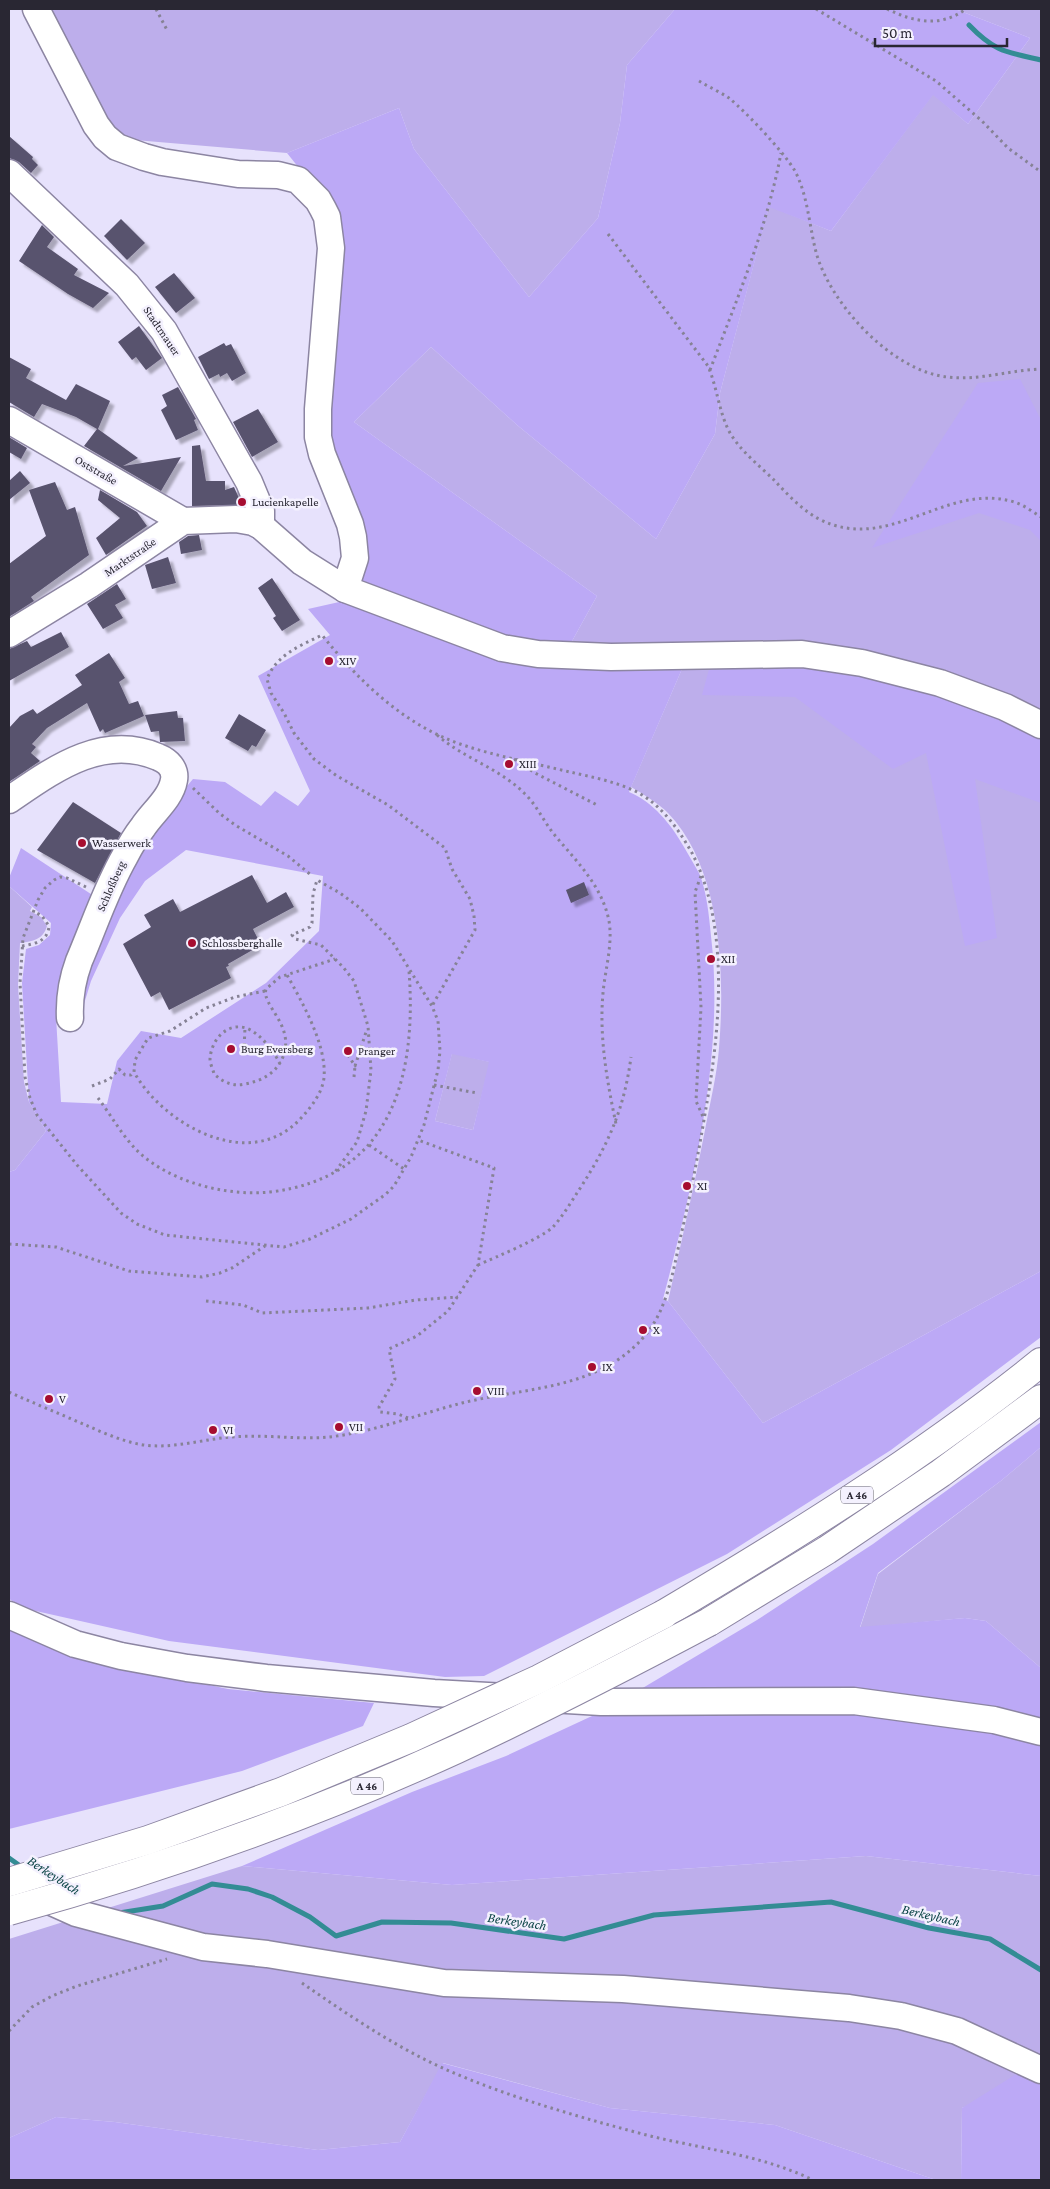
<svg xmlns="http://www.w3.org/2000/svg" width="1050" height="2189" font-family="'Crimson Pro',serif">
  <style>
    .green { fill: #bdaeeb }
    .forest { fill: #bca9f6; fill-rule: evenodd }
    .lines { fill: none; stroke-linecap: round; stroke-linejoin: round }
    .stream { stroke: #338c94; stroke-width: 5 }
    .building { fill: #59536e; filter: url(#shadow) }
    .minor-casing { stroke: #8c85a2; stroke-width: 29 }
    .highway-casing { stroke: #8c85a2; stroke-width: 30 }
    .path { stroke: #868295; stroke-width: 3; stroke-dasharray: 2.5 4; stroke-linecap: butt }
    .minor { stroke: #fff; stroke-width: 26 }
    .highway { stroke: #fff; stroke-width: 28 }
    .highway-bridge-casing { stroke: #8c85a2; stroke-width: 30; stroke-linecap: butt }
    .highway-bridge { stroke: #fff; stroke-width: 28 }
    .poi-dot { fill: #a60d30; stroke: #f4f1fe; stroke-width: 2 }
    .labels { text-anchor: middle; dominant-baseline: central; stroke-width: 5; stroke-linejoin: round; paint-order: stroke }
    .shield { fill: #f4f1fe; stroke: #666470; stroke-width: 1 }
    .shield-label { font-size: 11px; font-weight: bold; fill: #292733 }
    .street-label { font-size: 12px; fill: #292733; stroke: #f4f1fe }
    .poi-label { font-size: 12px; fill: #292733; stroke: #f4f1fe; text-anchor: start }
    .water-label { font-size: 14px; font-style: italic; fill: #0c4547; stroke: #f4f1fe }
  </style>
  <defs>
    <filter id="shadow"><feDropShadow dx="4.5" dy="4.5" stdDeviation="1" flood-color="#0004"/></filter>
  </defs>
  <rect width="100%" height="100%" fill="#e7e2fc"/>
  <g class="green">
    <polygon points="43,9 675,9 627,65 620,123 598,218 529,297 414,149 399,108 287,153 123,139 109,123"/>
    <path d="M 955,9 L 1041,9 L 1041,1271 L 763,1423 L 668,1301 C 681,1244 694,1187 705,1130 C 710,1103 717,1075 719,1048 C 725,975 722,869 668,813 C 658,803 643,794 631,787 L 685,662 L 566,652 L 597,596 L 354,422 L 431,347 L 517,425 L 656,539 L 715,434 L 720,393 L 769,206 L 831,231 L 933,94 L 968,124 L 1030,38 Z"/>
    <path d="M 9,886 L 32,907 L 30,911 L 41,917 L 47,926 C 43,940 33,941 20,943 L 18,985 L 24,1082 L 29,1102 L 46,1131 L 15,1170 L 9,1172 Z"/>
    <polygon points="452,1053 490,1062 473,1130 435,1121"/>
    <polygon points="1041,1447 1041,1668 986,1621 965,1618 860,1628 878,1574 1002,1480"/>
    <polygon points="866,1856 1041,1876 1041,2077 962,2108 961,2180 936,2180 775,2125 610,2108 443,2063 400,2142 318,2150 115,2122 56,2117 9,2138 9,1939 242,1866 452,1885"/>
  </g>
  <g class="forest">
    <polygon points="675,9 955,9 1030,38 968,124 933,95 831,231 769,207 720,393 715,434 656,539 517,425 431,347 354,422 597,596 566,652 536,650 362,590 364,551 324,448 331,208 287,153 399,108 414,149 529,297 598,218 620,123 627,65"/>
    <polygon points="1020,379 1041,420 1041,541 1030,530 979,513 872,548 978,383"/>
    <path d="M 357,598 L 477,645 L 685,662 L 629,792 C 653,802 671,824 684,847 C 689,856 694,864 699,873 C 707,892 709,916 711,936 C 725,1054 693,1185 663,1299 L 668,1301 L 763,1423 L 1041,1271 L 1041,1337 L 891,1450 L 727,1554 L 484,1676 L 445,1677 L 169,1641 L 27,1609 L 9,1599 L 9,1172 L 15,1170 L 46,1131 L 29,1102 L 22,983 L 26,949 L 39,945 L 50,935 L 51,923 L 9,886 L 9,878 L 21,848 L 100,900 L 56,1017 L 61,1102 L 107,1104 L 117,1061 L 141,1031 L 181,1038 L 266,983 L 319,931 L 323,876 L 186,850 L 145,881 L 120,918 L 91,981 L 84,1004 L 75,1001 L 79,982 L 148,832 L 193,779 L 225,782 L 261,806 L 275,791 L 298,806 L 310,791 L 258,676 L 330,635 L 308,609 ZM 452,1054 L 489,1062 L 473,1130 L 435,1121 Z"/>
    <polygon points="800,659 934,689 1041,734 1041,803 975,779 997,938 965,946 926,753 893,769 795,697 702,695 711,662"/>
    <polygon points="1041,1422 1041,1447 1002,1480 878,1573 860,1627 965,1618 986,1621 1041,1668 1041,1723 641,1689 757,1620 873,1544"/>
    <polygon points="9,1623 78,1657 228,1689 374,1703 363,1726 242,1771 9,1829"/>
    <polygon points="758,1710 850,1710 991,1729 1041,1741 1041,1876 866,1856 452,1885 242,1866 412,1792 506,1756 592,1716 679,1715"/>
    <polygon points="442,2063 610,2108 775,2125 936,2180 9,2180 9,2138 56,2117 115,2122 318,2150 400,2142"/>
    <polygon points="1021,2071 1041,2077 1041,2180 961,2180 962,2108"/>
  </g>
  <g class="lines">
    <g class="stream">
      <path d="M 969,25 C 995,52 1006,52 1041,60"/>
      <polyline points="9,1858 23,1868"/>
      <polyline points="119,1913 163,1906 212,1884 248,1889 272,1897 310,1917 336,1936 382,1922 451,1923 564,1939 654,1915 831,1902 929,1928 990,1939 1041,1970"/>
    </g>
  </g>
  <g class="building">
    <polygon points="9,136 33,157 32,159 38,165 31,173 19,162 9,158"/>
    <polygon points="121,219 145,243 127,260 104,236"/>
    <polygon points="42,225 54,237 47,247 78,269 74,275 109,293 93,308 68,294 19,261"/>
    <polygon points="174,273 195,298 176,313 155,287"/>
    <polygon points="139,326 162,358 146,370 136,357 132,360 118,342"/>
    <polygon points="224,343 226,346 231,344 246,373 232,381 227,373 220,377 219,374 209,379 198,357"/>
    <polygon points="9,357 31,369 26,378 66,400 76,384 110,401 98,429 138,458 123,466 181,457 161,491 84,446 97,429 76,417 42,404 34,417 9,402"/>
    <polygon points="178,387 196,419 194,420 198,430 176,440 161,410 167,406 162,395"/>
    <polygon points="258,409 278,442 252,457 233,422"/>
    <polygon points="9,437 27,448 21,459 9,452"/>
    <polygon points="200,445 206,481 225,481 225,490 234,487 242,505 192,506 192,446"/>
    <polygon points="20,471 30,483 9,500 9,481"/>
    <polygon points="55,482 67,510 75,507 89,555 31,597 34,601 9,617 9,564 46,536 29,490"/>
    <polygon points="100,490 137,512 147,526 106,555 96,538 120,518 98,500"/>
    <polygon points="199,535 202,550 181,554 179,542 188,536"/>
    <polygon points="168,557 176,583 152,589 145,565"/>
    <polygon points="272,578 300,620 282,631 273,618 276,616 258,588"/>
    <polygon points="117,584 126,599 115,605 123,618 103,629 87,604"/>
    <polygon points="61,632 69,647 9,681 9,649 27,641 31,647"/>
    <polygon points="109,653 125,678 119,682 129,704 138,701 144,716 105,733 103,729 100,732 87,703 47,728 32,744 36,747 31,753 40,761 9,782 9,728 20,716 33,709 37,714 82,685 75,675"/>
    <polygon points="177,711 178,718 183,718 185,741 160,742 159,731 151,732 145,715"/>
    <polygon points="239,714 266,730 256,747 252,745 248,751 225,738"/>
    <polygon points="73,802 121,833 95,883 37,850"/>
    <polygon points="252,875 267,903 286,892 294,907 253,929 260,943 255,945 256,948 228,964 229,966 226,967 231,978 169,1010 160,992 151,997 123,944 151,927 144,915 173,899 180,912"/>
    <polygon points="584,882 589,895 571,903 566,890"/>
  </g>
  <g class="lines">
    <defs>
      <g id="minor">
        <polyline points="36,9 96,125 105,137 117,147 144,157 162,162 238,174 278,175 298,180 318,200 323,209 327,217 331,248 318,409 318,437 322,454 350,524 353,537 355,558 345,589"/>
        <polyline points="9,173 127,285 164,331 249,482 261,511 261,526"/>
        <polyline points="9,420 183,521"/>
        <polyline points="9,634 89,585 183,521 236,519 253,522 261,526 302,562 345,589 502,648 538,654 611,657 802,654 862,663 940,683 1005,707 1041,725"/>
        <path d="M 9,800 C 53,770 102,733 158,757 C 168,761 176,769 174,780 C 171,798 153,812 143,827 C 136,836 130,846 125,856 C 106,889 94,926 79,961 C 72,980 69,997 70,1018"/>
        <polyline points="9,1615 75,1644 121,1656 187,1668 266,1678 434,1693 506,1697"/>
        <polyline points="550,1699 601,1702 854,1701 994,1720 1041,1732"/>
        <polyline points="9,1883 76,1913 203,1947 267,1954 444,1983 623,1989 849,2008 901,2016 957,2031 1041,2070"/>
      </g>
      <g id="highway">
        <path d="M 664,1614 C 794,1537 923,1457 1041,1362"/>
        <polyline points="709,1622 827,1550 941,1473 1041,1399"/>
      </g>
    </defs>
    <use href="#minor" class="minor-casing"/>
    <use href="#highway" class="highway-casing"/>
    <g class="path">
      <polyline points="156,9 167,30"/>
      <polyline points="816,9 936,81 982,121 1008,148 1041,172"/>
      <path d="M 887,9 C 914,22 940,28 966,9"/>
      <path d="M 699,81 C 709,87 720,92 729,98 C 747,113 783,151 795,171 C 808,196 809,225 816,252 C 830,304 892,371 947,377 C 979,381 1010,370 1041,369"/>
      <path d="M 608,234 L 708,366 C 717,387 719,412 729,431 C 739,450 760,466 775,481 C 788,495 802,510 819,519 C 889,555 946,481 1014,502 C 1024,505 1033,512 1041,517"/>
      <path d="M 710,370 C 737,299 767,228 781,153"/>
      <path d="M 437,735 C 463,758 499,768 524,793 C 536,804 543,820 553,833 C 575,860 602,885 609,921 C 613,944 605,970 603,993 C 599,1037 607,1081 616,1124"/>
      <polyline points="514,759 535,773 599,806"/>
      <polyline points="193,788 219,813 235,825 288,856 311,875"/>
      <polyline points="701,876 695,892 701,1007 696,1101 704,1119"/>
      <polyline points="86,887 67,878 60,877 54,880 45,888 38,900 23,938 20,983 25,1077 30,1098 37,1115 77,1165 121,1213 137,1224 165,1235 284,1247 310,1239 351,1219 386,1194 394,1186 411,1157 424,1125 438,1070 440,1051 438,1021 432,1006 392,941 360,908 340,893 317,880 313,894 312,923 310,927 292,935 295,939 321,945 343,967 354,981 368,1026 371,1070 366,1111 357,1142 335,1172"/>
      <path d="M 22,946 C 35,944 48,941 49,926 L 42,916 L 33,911"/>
      <path d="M 265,991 L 235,997 L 206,1008 L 170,1031 L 148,1038 L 135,1060 L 134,1072 C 164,1126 252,1174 302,1117 C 312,1106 322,1093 324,1078 C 327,1045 302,1002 287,975"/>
      <polyline points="241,1049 244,1049 245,1028"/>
      <polyline points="348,1055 355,1066 367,1029"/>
      <path d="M 280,1064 C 274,1051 260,1033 246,1028 C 226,1022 211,1041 210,1059 C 210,1064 213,1069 214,1074 C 223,1082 233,1087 245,1084 C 261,1081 275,1074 282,1059 C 297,1026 261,1006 266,989 L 280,977 L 335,959"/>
      <polyline points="354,1077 355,1066"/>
      <polyline points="434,1085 477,1093"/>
      <polyline points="92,1086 110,1079 119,1069 125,1075 131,1075 134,1072"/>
      <path d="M 98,1098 C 114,1119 128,1147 151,1162 C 183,1185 231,1196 270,1192 C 391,1178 417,1077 409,971"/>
      <polyline points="369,1145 404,1169"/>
      <polyline points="9,1244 56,1247 129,1271 202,1277 220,1273 232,1268 265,1246"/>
      <path d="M 478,1265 C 496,1257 540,1239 553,1227 C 563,1216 571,1202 579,1190 C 608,1145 624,1110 631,1057"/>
      <polyline points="206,1301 243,1305 262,1313 368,1308 416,1300 458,1297"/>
      <path d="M 9,1392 C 33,1403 58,1413 83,1424 C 102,1432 123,1442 144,1445 C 174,1449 203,1439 232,1437 C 264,1434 298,1440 329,1437 C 374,1432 419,1414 462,1403 C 526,1387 602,1390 647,1333 C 668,1307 674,1267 681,1235 C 691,1193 699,1150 706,1108 C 720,1030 730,926 692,853 C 679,830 663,807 639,793 C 618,782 592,777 570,772 C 533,763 495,756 460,744 C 403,724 359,681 322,635 C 300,646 277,654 267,679 L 271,693 L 284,713 L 294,733 L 314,759 L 337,776 L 388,805 L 445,848 L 452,869 L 470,899 L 474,916 L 475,930 L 432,1006"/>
      <polyline points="408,1418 398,1414 380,1412 379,1407 395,1379 389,1349 417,1336 448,1311 478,1265 494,1168 418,1140"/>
      <path d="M 302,1983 C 344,2012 388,2042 434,2064 C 487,2089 546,2107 602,2123 C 628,2130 655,2138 682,2143 C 729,2153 769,2159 813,2180"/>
      <polyline points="9,2031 32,2007 52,1996 77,1986 167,1959"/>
    </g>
    <use href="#minor" class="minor"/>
    <use href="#highway" class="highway"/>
    <defs>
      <g id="highway-bridge">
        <polyline points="9,1882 148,1840 281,1792 411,1738 539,1679 664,1614"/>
        <path d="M 9,1911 C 161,1869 313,1815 457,1749 C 543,1709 626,1666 709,1622"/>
      </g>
    </defs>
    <use href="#highway-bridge" class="highway-bridge-casing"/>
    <use href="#highway-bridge" class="highway-bridge"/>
  </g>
  <g class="poi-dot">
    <circle cx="242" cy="502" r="5"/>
    <circle cx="329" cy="661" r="5"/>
    <circle cx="509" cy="764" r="5"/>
    <circle cx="82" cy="843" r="5"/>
    <circle cx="192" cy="943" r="5"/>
    <circle cx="711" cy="959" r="5"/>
    <circle cx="231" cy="1049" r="5"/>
    <circle cx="348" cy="1051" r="5"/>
    <circle cx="687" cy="1186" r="5"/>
    <circle cx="643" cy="1330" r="5"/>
    <circle cx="592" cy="1367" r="5"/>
    <circle cx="477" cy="1391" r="5"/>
    <circle cx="49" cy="1399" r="5"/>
    <circle cx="339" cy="1427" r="5"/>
    <circle cx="213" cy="1430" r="5"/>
  </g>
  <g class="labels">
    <g class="shield">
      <rect x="841" y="1486.5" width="32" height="17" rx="4"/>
      <rect x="351" y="1777.5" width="32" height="17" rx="4"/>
    </g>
    <g class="shield-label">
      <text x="857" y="1495">A 46</text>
      <text x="367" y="1786">A 46</text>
    </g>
    <g class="street-label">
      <text transform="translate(162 331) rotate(56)">Stadtmauer</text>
      <text transform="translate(96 470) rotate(30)">Oststraße</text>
      <text transform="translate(130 557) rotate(-34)">Marktstraße</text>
      <text transform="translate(111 886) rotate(-66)">Schloßberg</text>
    </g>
    <g class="poi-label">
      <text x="252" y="502">Lucienkapelle</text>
      <text x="339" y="661">XIV</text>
      <text x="519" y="764">XIII</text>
      <text x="92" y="843">Wasserwerk</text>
      <text x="202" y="943">Schlossberghalle</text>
      <text x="721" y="959">XII</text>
      <text x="241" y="1049">Burg Eversberg</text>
      <text x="358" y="1051">Pranger</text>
      <text x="697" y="1186">XI</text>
      <text x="653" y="1330">X</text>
      <text x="602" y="1367">IX</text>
      <text x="487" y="1391">VIII</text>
      <text x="59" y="1399">V</text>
      <text x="349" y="1427">VII</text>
      <text x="223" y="1430">VI</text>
    </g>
    <g class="water-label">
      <text transform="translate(54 1875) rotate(33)">Berkeybach</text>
      <text transform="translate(931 1915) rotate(13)">Berkeybach</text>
      <text transform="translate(517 1921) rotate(8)">Berkeybach</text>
    </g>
  </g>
  <rect width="1050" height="2189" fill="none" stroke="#292733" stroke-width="20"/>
  <path d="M875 38v8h132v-8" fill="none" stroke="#292733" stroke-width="2.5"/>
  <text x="882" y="38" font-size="15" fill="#292733" stroke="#f4f1fe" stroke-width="4" paint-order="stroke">50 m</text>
</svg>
